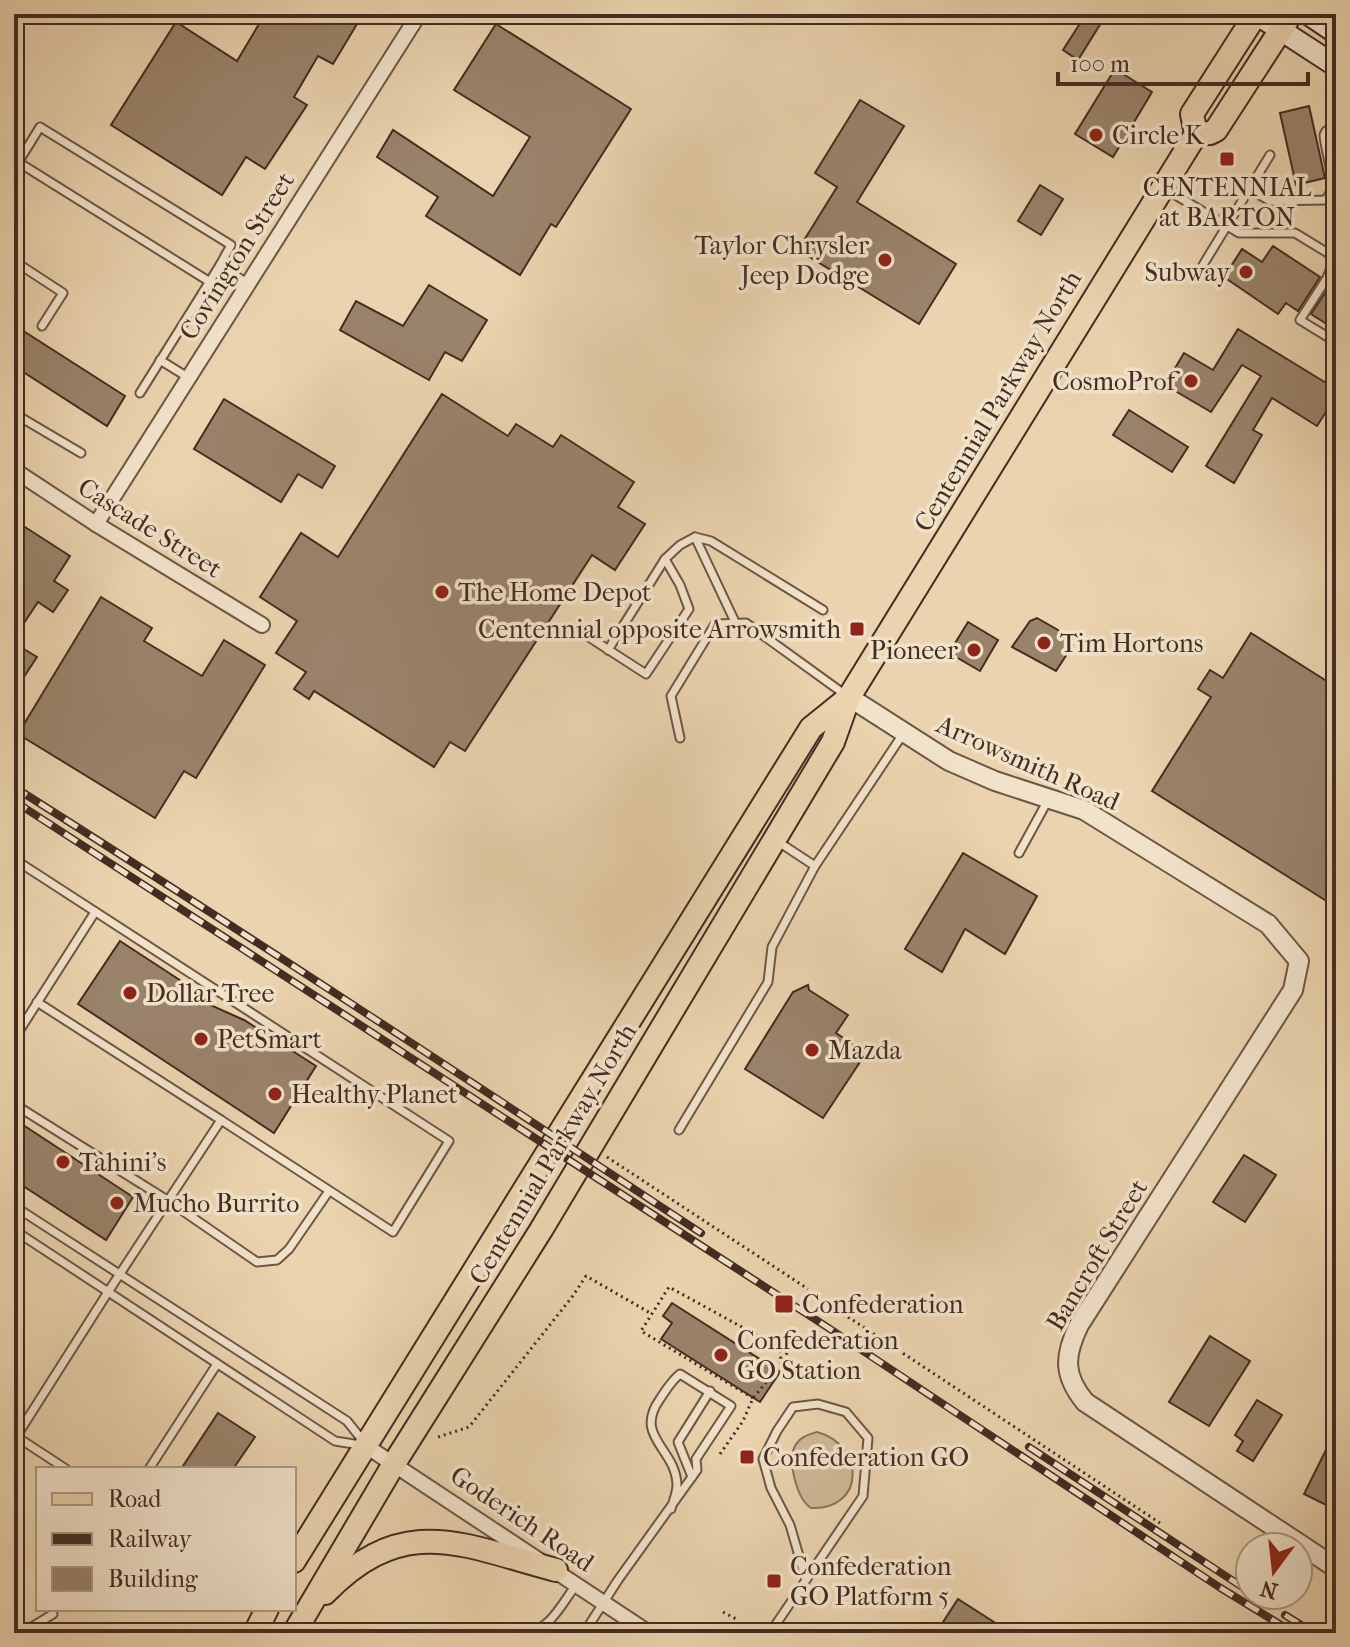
<svg xmlns="http://www.w3.org/2000/svg" width="1350" height="1647" font-family="'IM FELL French Canon',serif">
  <style>
    .green { fill: #ceb796; stroke: #89725c; stroke-width: 2 }
    .building { fill: #9a836b; stroke: #442c22; stroke-width: 2 }
    .lines { fill: none; stroke-linecap: round; stroke-linejoin: round }
    .service-casing { stroke: #6e5645; stroke-width: 11 }
    .minor-casing { stroke: #6e5645; stroke-width: 18 }
    .tertiary-casing { stroke: #6e5645; stroke-width: 22 }
    .secondary-casing { stroke: #442c22; stroke-width: 24 }
    .primary-casing { stroke: #442c22; stroke-width: 26 }
    .path { stroke: #442c22; stroke-width: 3; stroke-dasharray: 2 4; stroke-linecap: butt }
    .service { stroke: #f1e2ca; stroke-width: 7 }
    .minor { stroke: #f1e2ca; stroke-width: 14 }
    .tertiary { stroke: #f1e2ca; stroke-width: 18 }
    .secondary { stroke: #f1e2ca; stroke-width: 20 }
    .primary { stroke: #ead3ae; stroke-width: 22 }
    .rail-casing { stroke: #442c22; stroke-width: 8 }
    .rail { stroke: #f1e2ca; stroke-width: 5; stroke-dasharray: 15; stroke-linecap: butt }
    .poi-dot { fill: #8f2418; stroke: #f1e2ca; stroke-width: 3 }
    .labels { text-anchor: middle; dominant-baseline: central; stroke-width: 7; stroke-linejoin: round; paint-order: stroke }
    .poi-label { font-size: 26px; fill: #442c22; stroke: #f1e2ca; text-anchor: start }
    .street-label { font-size: 26px; fill: #442c22; stroke: #f1e2ca }
  </style>
  <rect width="100%" height="100%" fill="#ead3ae"/>
  <filter id="stains"><feTurbulence type="fractalNoise" baseFrequency=".0025" numOctaves="4"/><feColorMatrix values="0 0 0 0 .2 0 0 0 0 .09 0 0 0 0 .02 0 0 0 .5 -.17"/></filter>
  <radialGradient id="worn" r=".72"><stop offset=".6" stop-color="#630" stop-opacity="0"/><stop offset="1" stop-color="#630" stop-opacity=".3"/></radialGradient>
  <path class="green" d="M 817,1432 C 865,1445 866,1510 811,1508 C 797,1499 787,1461 795,1446 C 800,1437 807,1435 817,1432 Z"/>
  <g class="building">
    <polygon points="265,14 363,14 333,64 318,56 294,97 307,105 265,169 246,157 222,195 111,125 176,22 237,61"/>
    <polygon points="1086,14 1101,23 1078,60 1063,50"/>
    <polygon points="496,24 631,109 556,227 551,224 520,275 426,216 438,197 377,157 393,130 493,196 530,137 454,90"/>
    <polygon points="1115,69 1152,92 1113,157 1075,134"/>
    <polygon points="860,100 904,126 857,202 956,264 919,324 798,250 837,187 815,173"/>
    <polygon points="1309,106 1325,178 1296,185 1280,113"/>
    <polygon points="1040,185 1063,199 1041,235 1018,221"/>
    <polygon points="1273,246 1320,277 1298,311 1286,303 1278,314 1224,277 1242,249 1262,262"/>
    <polygon points="1331,284 1336,288 1336,330 1311,314"/>
    <polygon points="429,285 487,320 462,361 445,352 429,380 340,330 356,301 403,326"/>
    <polygon points="14,325 125,396 107,426 14,366"/>
    <polygon points="1238,329 1336,389 1336,396 1317,426 1272,398 1253,430 1262,435 1234,483 1206,466 1261,376 1242,365 1211,412 1165,385 1184,353 1213,370"/>
    <polygon points="442,394 508,436 516,424 553,447 561,435 634,482 618,507 645,524 615,570 592,555 465,751 450,742 434,767 314,691 309,699 294,689 306,672 276,653 297,621 260,597 301,533 338,557"/>
    <polygon points="224,399 335,466 322,488 298,474 281,502 194,449"/>
    <polygon points="1129,410 1188,447 1172,472 1113,435"/>
    <polygon points="14,520 70,556 54,581 68,590 53,612 38,602 14,638"/>
    <polygon points="101,597 152,628 144,641 202,676 224,640 265,665 196,778 184,771 155,818 18,734"/>
    <polygon points="1037,618 1058,630 1073,645 1056,671 1012,647 1030,621"/>
    <polygon points="968,622 998,640 980,671 949,653"/>
    <polygon points="1251,633 1336,687 1336,907 1152,791 1211,697 1198,689 1201,684 1210,670 1223,678"/>
    <polygon points="14,643 37,657 14,692"/>
    <polygon points="963,853 1037,896 1005,954 965,929 942,972 905,949"/>
    <polygon points="120,941 192,988 188,995 244,1020 316,1066 274,1133 78,1004"/>
    <polygon points="808,985 809,990 848,1015 836,1033 866,1053 823,1118 745,1069 793,992"/>
    <polygon points="14,1119 133,1197 106,1240 14,1180"/>
    <polygon points="1244,1155 1276,1175 1245,1222 1213,1202"/>
    <polygon points="672,1303 780,1372 760,1402 661,1339 672,1323 663,1316"/>
    <polygon points="1210,1336 1250,1361 1209,1426 1169,1402"/>
    <polygon points="1257,1400 1282,1415 1253,1461 1237,1451 1243,1441 1235,1435"/>
    <polygon points="218,1413 255,1437 233,1469 181,1469"/>
    <polygon points="1336,1430 1336,1491 1328,1506 1304,1494"/>
    <polygon points="958,1599 1011,1633 936,1633"/>
  </g>
  <g class="lines">
    <defs>
      <g id="service">
        <polyline points="18,162 210,282"/>
        <polyline points="14,169 40,127 231,245 220,265"/>
        <path d="M 1249,189 L 1270,201 L 1325,200 C 1340,187 1325,154 1324,135 L 1326,131 L 1336,126"/>
        <polyline points="1167,190 1239,233 1295,233 1336,258"/>
        <polyline points="1335,257 1327,278 1300,320 1336,342"/>
        <polyline points="14,261 63,293 42,326"/>
        <polyline points="1203,265 1270,155"/>
        <polyline points="160,360 189,378"/>
        <polyline points="140,393 220,265 248,284"/>
        <polyline points="15,414 81,453"/>
        <polyline points="695,537 711,541 823,610"/>
        <polyline points="581,632 646,674 689,609 680,585 665,559 680,545 695,537 736,624"/>
        <polyline points="608,650 665,559"/>
        <polyline points="680,738 671,696 715,624 746,623 847,696"/>
        <polyline points="777,841 815,866"/>
        <polyline points="1019,853 1048,800"/>
        <polyline points="14,859 449,1141 393,1232 221,1120"/>
        <polyline points="14,1039 95,912"/>
        <polyline points="14,1104 167,1200 257,1262 277,1260 289,1249 329,1191"/>
        <polyline points="679,1130 768,982 772,947 815,866 903,734"/>
        <polyline points="14,1206 347,1421 363,1441"/>
        <polyline points="14,1230 335,1441 360,1445"/>
        <polyline points="14,1435 66,1469"/>
        <polyline points="16,1437 108,1292 221,1120 37,1002"/>
        <polyline points="149,1469 217,1364"/>
        <polyline points="692,1477 678,1442 710,1391"/>
        <polyline points="22,1633 53,1614"/>
        <path d="M 525,1633 C 549,1632 563,1602 576,1585"/>
        <path d="M 584,1633 L 618,1580 L 697,1470 L 696,1459 L 731,1406 L 680,1374 C 671,1381 666,1390 660,1399 C 633,1437 676,1448 677,1485 C 677,1492 673,1502 671,1509"/>
        <polyline points="770,1633 863,1496 868,1438 846,1412 818,1404 793,1407 777,1431 763,1459 771,1488 790,1525 806,1580"/>
      </g>
      <g id="minor">
        <polyline points="14,470 96,524 262,625"/>
        <polyline points="96,524 419,14"/>
        <polyline points="366,1446 649,1633"/>
      </g>
      <path id="tertiary" d="M 849,697 L 949,761 L 995,781 L 1084,810 L 1268,924 L 1299,961 L 1293,990 L 1079,1325 C 1064,1356 1063,1375 1085,1402 L 1336,1568"/>
      <g id="secondary">
        <polyline points="1256,14 1336,66"/>
        <polyline points="1308,14 1336,33"/>
      </g>
      <g id="primary">
        <polyline points="1196,134 1210,133 1216,130 1291,14"/>
        <polyline points="294,1561 811,728 847,699"/>
        <path d="M 325,1593 C 405,1512 461,1545 556,1570"/>
        <polyline points="255,1633 267,1609"/>
        <polyline points="294,1633 395,1462 541,1230 821,762 833,742 849,697 1196,134 1192,114 1256,14"/>
      </g>
    </defs>
    <use href="#service" class="service-casing"/>
    <use href="#minor" class="minor-casing"/>
    <use href="#tertiary" class="tertiary-casing"/>
    <use href="#secondary" class="secondary-casing"/>
    <use href="#primary" class="primary-casing"/>
    <g class="path">
      <polyline points="607,1157 808,1289"/>
      <polyline points="833,1307 1160,1523"/>
      <polyline points="753,1398 641,1331 669,1287 780,1348 781,1364 788,1351"/>
      <polyline points="438,1437 469,1427 572,1297 586,1276 652,1314"/>
      <polyline points="720,1454 743,1421 753,1398 781,1365"/>
      <polyline points="723,1612 736,1619"/>
      <polyline points="689,1628 698,1633"/>
    </g>
    <use href="#service" class="service"/>
    <use href="#minor" class="minor"/>
    <use href="#tertiary" class="tertiary"/>
    <use href="#secondary" class="secondary"/>
    <use href="#primary" class="primary"/>
    <defs>
      <g id="rail">
        <path d="M 14,787 C 245,933 473,1083 701,1233"/>
        <polyline points="14,801 827,1327 1219,1587 1294,1633"/>
        <polyline points="1029,1447 1250,1592"/>
        <polyline points="1285,1615 1314,1633"/>
      </g>
    </defs>
    <use href="#rail" class="rail-casing"/>
    <use href="#rail" class="rail"/>
  </g>
  <g class="poi-dot">
    <circle cx="1096" cy="135" r="8"/>
    <rect x="1219" y="151" width="16" height="16" rx="4"/>
    <circle cx="885" cy="260" r="8"/>
    <circle cx="1246" cy="272" r="8"/>
    <circle cx="1191" cy="381" r="8"/>
    <circle cx="442" cy="592" r="8"/>
    <rect x="849" y="621" width="16" height="16" rx="4"/>
    <circle cx="1044" cy="643" r="8"/>
    <circle cx="974" cy="650" r="8"/>
    <circle cx="130" cy="993" r="8"/>
    <circle cx="201" cy="1039" r="8"/>
    <circle cx="812" cy="1050" r="8"/>
    <circle cx="275" cy="1094" r="8"/>
    <circle cx="63" cy="1162" r="8"/>
    <circle cx="117" cy="1203" r="8"/>
    <rect x="774" y="1294" width="20" height="20" rx="4"/>
    <circle cx="721" cy="1355" r="8"/>
    <rect x="739" y="1449" width="16" height="16" rx="4"/>
    <rect x="766" y="1573" width="16" height="16" rx="4"/>
  </g>
  <g class="labels">
    <g class="poi-label">
      <text x="1112" y="135">Circle K</text>
      <text x="1227" y="187" text-anchor="middle">CENTENNIAL<tspan x="1227" dy="30">at BARTON</tspan></text>
      <text x="869" y="245" text-anchor="end">Taylor Chrysler<tspan x="869" dy="30">Jeep Dodge</tspan></text>
      <text x="1230" y="272" text-anchor="end">Subway</text>
      <text x="1175" y="381" text-anchor="end">CosmoProf</text>
      <text x="458" y="592">The Home Depot</text>
      <text x="841" y="629" text-anchor="end">Centennial opposite Arrowsmith</text>
      <text x="1060" y="643">Tim Hortons</text>
      <text x="958" y="650" text-anchor="end">Pioneer</text>
      <text x="146" y="993">Dollar Tree</text>
      <text x="217" y="1039">PetSmart</text>
      <text x="828" y="1050">Mazda</text>
      <text x="291" y="1094">Healthy Planet</text>
      <text x="79" y="1162">Tahini's</text>
      <text x="133" y="1203">Mucho Burrito</text>
      <text x="802" y="1304">Confederation</text>
      <text x="737" y="1340">Confederation<tspan x="737" dy="30">GO Station</tspan></text>
      <text x="763" y="1457">Confederation GO</text>
      <text x="790" y="1566">Confederation<tspan x="790" dy="30">GO Platform 5</tspan></text>
    </g>
    <g class="street-label">
      <text transform="translate(237 256) rotate(-58)">Covington Street</text>
      <text transform="translate(998 401) rotate(-59)">Centennial Parkway North</text>
      <text transform="translate(150 528) rotate(32)">Cascade Street</text>
      <text transform="translate(1028 763) rotate(24)">Arrowsmith Road</text>
      <text transform="translate(553 1154) rotate(-59)">Centennial Parkway North</text>
      <text transform="translate(1097 1255) rotate(-59)">Bancroft Street</text>
      <text transform="translate(522 1519) rotate(34)">Goderich Road</text>
    </g>
  </g>
  <rect width="1350" height="1647" fill="none" stroke="#ead3ae" stroke-width="48"/>
  <rect x="16" y="16" width="1318" height="1615" fill="none" stroke="#442c22" stroke-width="4"/>
  <rect x="24" y="24" width="1302" height="1599" fill="none" stroke="#442c22" stroke-width="2"/>
  <rect x="36" y="1467" width="260" height="144" fill="#f1e2ca" stroke="#ac9987" stroke-width="2"/>
  <rect x="52" y="1493" width="40" height="12" fill="#ead3ae" stroke="#ac9987" stroke-width="2"/>
  <text x="108" y="1507" font-size="24" fill="#442c22">Road</text>
  <rect x="52" y="1533" width="40" height="12" fill="#442c22" stroke="#ac9987" stroke-width="2"/>
  <text x="108" y="1547" font-size="24" fill="#442c22">Railway</text>
  <rect x="52" y="1567" width="40" height="24" fill="#9a836b" stroke="#ac9987" stroke-width="2"/>
  <text x="108" y="1587" font-size="24" fill="#442c22">Building</text>
  <g transform="translate(1274 1571) rotate(195)"><circle r="38" fill="#f1e2ca" stroke="#ac9987" stroke-width="2"/>
  <path d="M0-6L14 30L0 20L-14 30Z" fill="#8f2418"/>
  <text y="-12" font-size="22" font-weight="bold" text-anchor="middle" fill="#442c22">N</text>
  </g>
  <path d="M1058 72v12h250v-12" fill="none" stroke="#442c22" stroke-width="4"/>
  <text x="1070" y="72" font-size="24" fill="#442c22" stroke="#f1e2ca" stroke-width="6" paint-order="stroke">100 m</text>
  <rect width="100%" height="100%" filter="url(#stains)"/>
  <rect width="100%" height="100%" fill="url(#worn)"/>
</svg>
